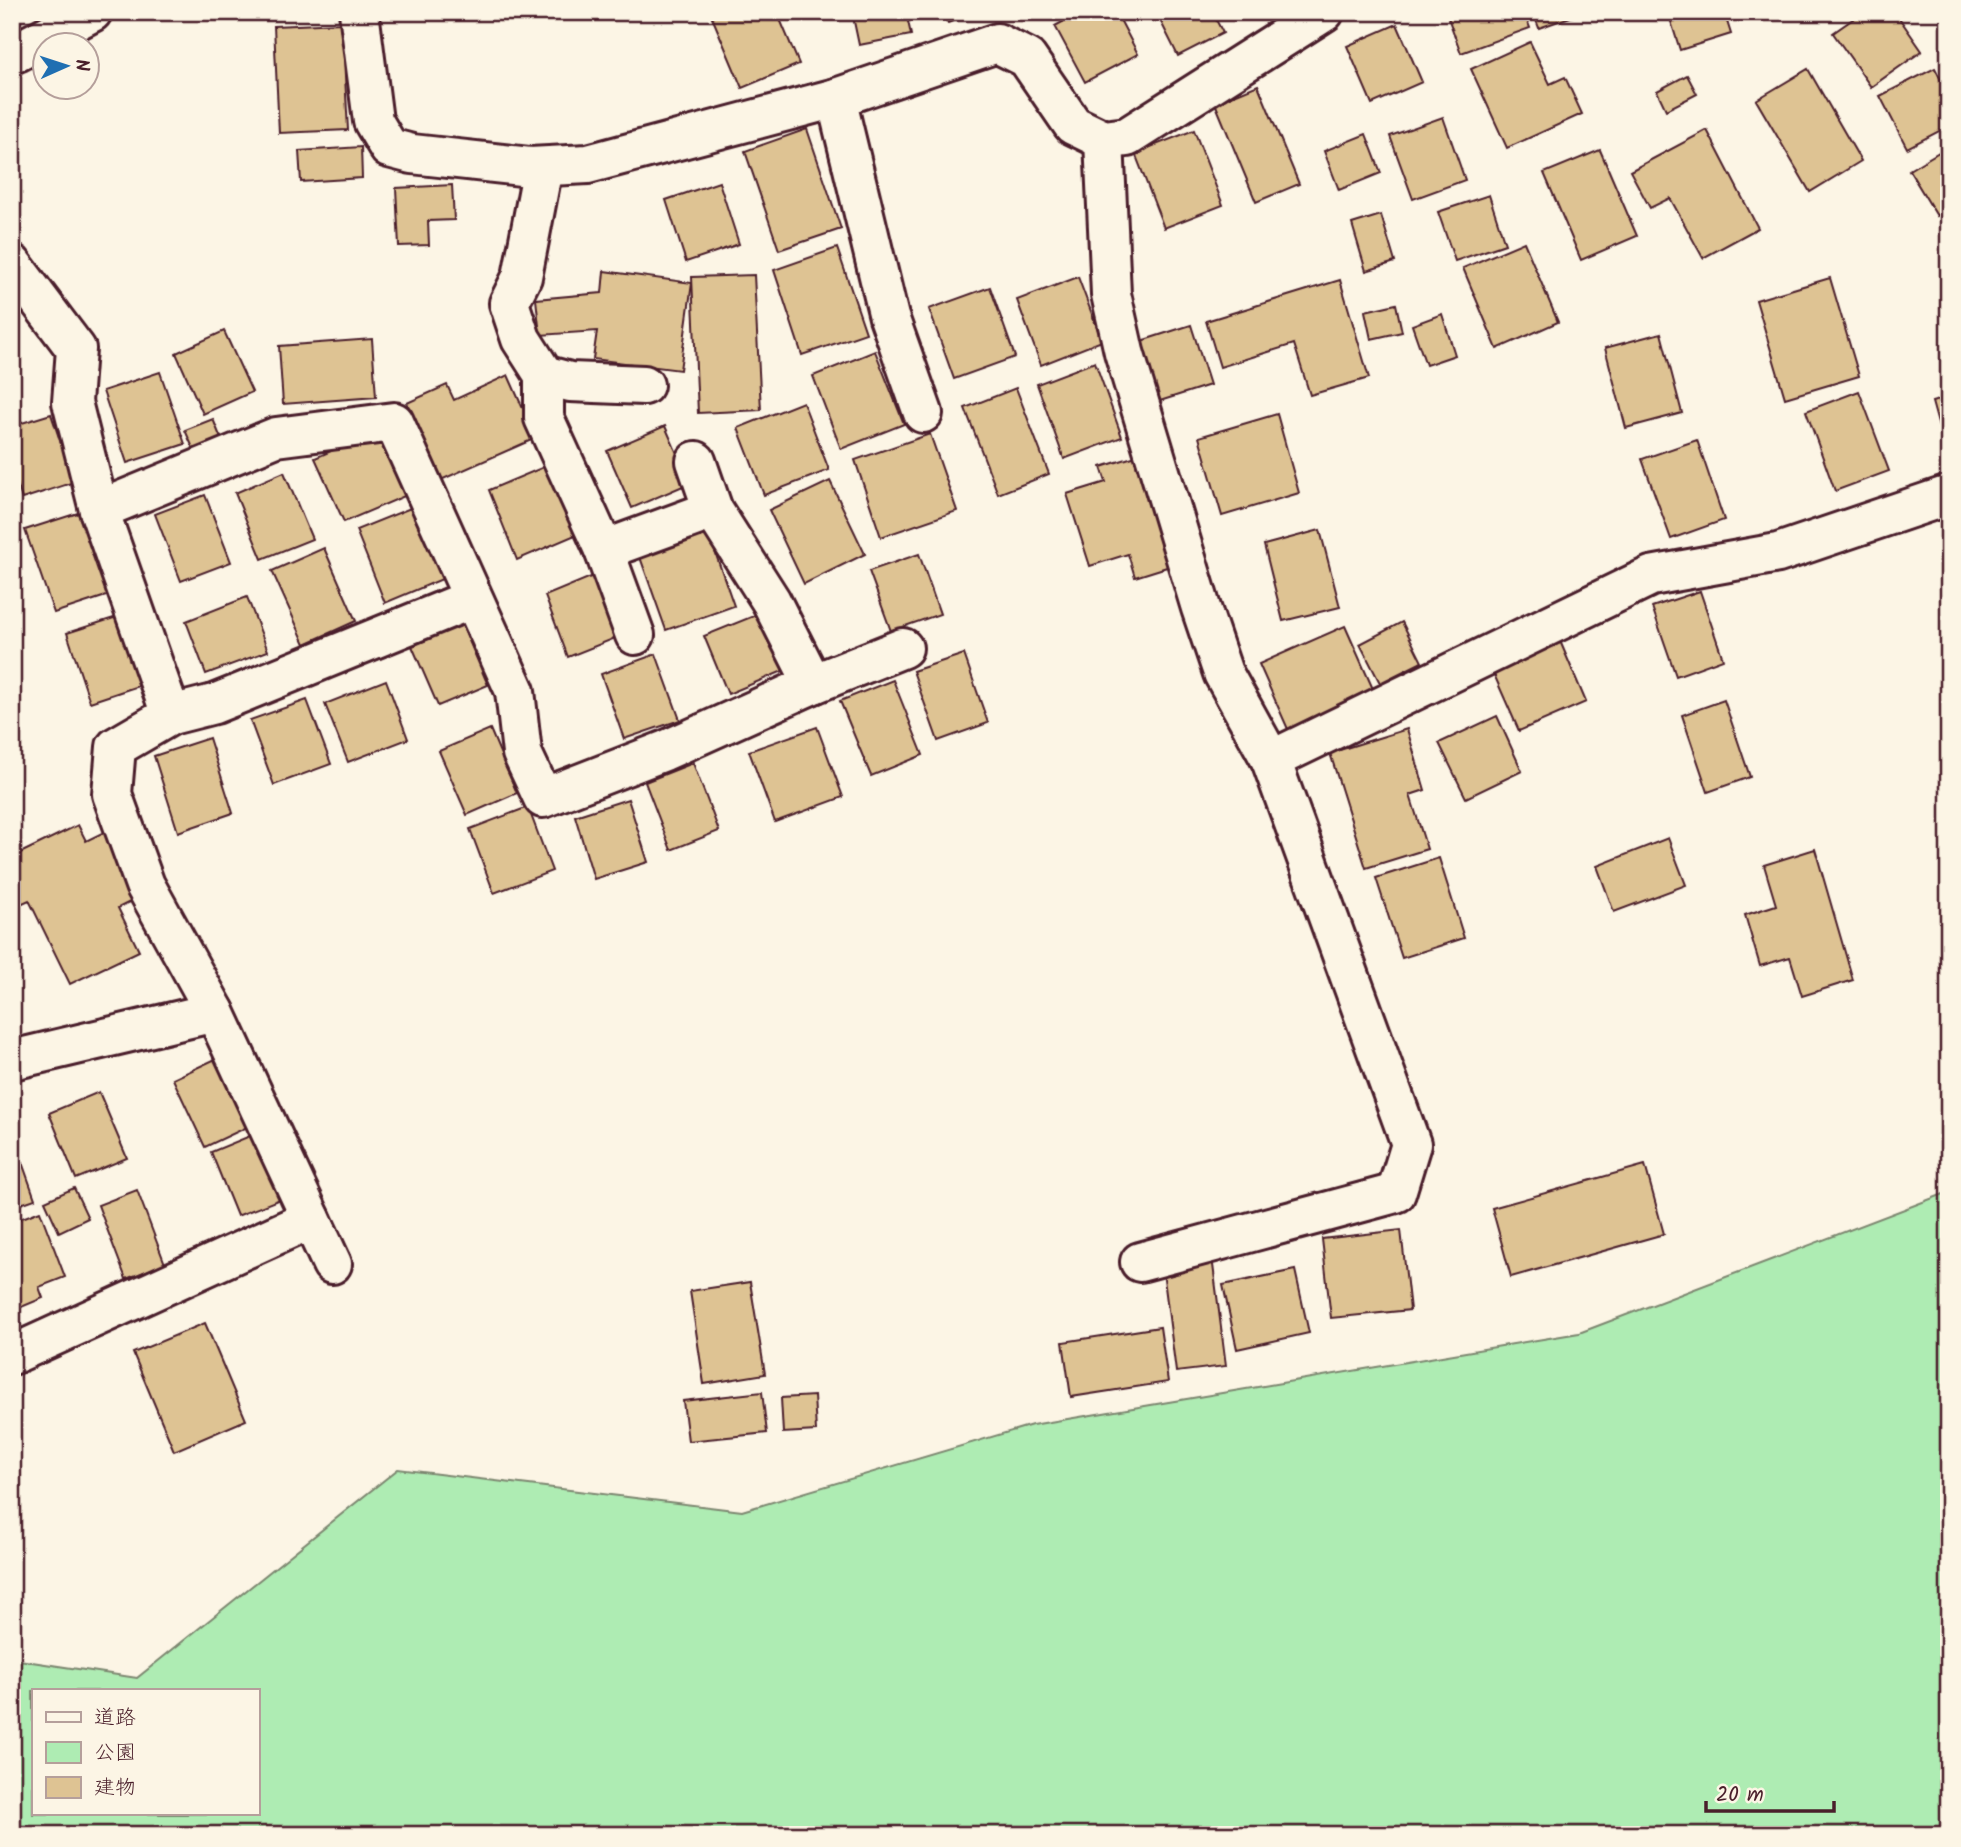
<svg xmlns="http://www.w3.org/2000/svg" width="1961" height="1847" font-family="Kalam,'Klee One',sans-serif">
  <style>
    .green { fill: #aeecb3; stroke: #7c866f; stroke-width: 2; fill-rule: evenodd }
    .building { fill: #dec393; stroke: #4a1f2b; stroke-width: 2 }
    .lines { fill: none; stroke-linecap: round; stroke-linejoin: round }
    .minor-casing { stroke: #4a1f2b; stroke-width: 44 }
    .minor { stroke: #fcf5e5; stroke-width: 38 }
  </style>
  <rect width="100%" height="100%" fill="#fcf5e5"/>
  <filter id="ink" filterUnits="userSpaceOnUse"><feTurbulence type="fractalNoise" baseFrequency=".0143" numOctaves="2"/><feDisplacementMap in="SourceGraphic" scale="14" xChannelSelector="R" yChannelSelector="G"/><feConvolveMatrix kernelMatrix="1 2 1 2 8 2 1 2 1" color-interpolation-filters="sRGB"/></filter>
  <g filter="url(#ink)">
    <path class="green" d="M 1949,1192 L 1949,1835 L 12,1835 L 12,1659 L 137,1678 L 398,1469 L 742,1511 L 1032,1425 L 1579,1333 ZM 33,1691 L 257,1691 L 257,1814 L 33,1814 Z"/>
    <g class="building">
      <polygon points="724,12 777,12 799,64 742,88 712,17"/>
      <polygon points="852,12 906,12 911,35 859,45"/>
      <polygon points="944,12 976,12 948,23"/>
      <polygon points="1081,12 1116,12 1138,54 1085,82 1055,26"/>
      <polygon points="1156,12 1212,12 1223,33 1178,56"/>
      <polygon points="1446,12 1524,12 1530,28 1461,53"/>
      <polygon points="1533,12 1572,12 1573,16 1539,28"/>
      <polygon points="1668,12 1724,12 1731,34 1680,50"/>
      <polygon points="1863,12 1895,12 1922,51 1871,87 1833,33"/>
      <polygon points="342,23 348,130 279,133 274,26"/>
      <polygon points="1397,24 1422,82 1372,104 1347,46"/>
      <polygon points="1530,42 1550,84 1565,77 1582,114 1507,148 1471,69"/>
      <polygon points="1935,68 1949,96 1949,126 1907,148 1880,96"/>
      <polygon points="1808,69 1861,161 1810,192 1756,100"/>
      <polygon points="1687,75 1697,94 1666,110 1657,91"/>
      <polygon points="1258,85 1299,184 1256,202 1215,103"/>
      <polygon points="1443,117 1465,180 1413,199 1390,136"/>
      <polygon points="807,129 841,229 779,250 745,151"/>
      <polygon points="1194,130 1223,205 1164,228 1135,153"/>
      <polygon points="1707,130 1758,228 1703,258 1670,198 1650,208 1630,171"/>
      <polygon points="1366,134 1381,173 1339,190 1324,151"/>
      <polygon points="1949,146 1949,208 1937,216 1909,170"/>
      <polygon points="361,147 362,178 301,182 299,151"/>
      <polygon points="1600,150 1637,236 1581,260 1544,173"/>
      <polygon points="719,182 739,244 686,262 666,200"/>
      <polygon points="452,185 454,220 428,221 429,245 399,246 396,188"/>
      <polygon points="1489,195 1505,244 1455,261 1438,212"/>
      <polygon points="1381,215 1395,262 1366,271 1352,224"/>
      <polygon points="1524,242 1558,322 1497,349 1463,268"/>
      <polygon points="837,248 866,333 802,355 774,270"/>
      <polygon points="604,271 692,283 680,370 593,359 597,331 540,335 536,299 602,293"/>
      <polygon points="754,275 761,410 698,413 692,277"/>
      <polygon points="1078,277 1102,341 1041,365 1017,300"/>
      <polygon points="1830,278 1859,376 1785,398 1756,300"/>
      <polygon points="1340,280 1369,378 1310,395 1294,344 1220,367 1206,321"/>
      <polygon points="990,287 1015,357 954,379 929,309"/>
      <polygon points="1396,304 1402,332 1371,339 1365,311"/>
      <polygon points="1442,314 1455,355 1426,365 1412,325"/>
      <polygon points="1191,325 1210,385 1160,401 1141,341"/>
      <polygon points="224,331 252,392 203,414 176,353"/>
      <polygon points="1661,333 1682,413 1626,428 1605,348"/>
      <polygon points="372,339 376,397 283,404 279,346"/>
      <polygon points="875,351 904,424 841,449 813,376"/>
      <polygon points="1095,362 1122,437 1064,459 1037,384"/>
      <polygon points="160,372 185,444 127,463 103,391"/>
      <polygon points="508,375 536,438 441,480 407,403 447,385 454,400"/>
      <polygon points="1016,388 1049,474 998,494 965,408"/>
      <polygon points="1859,391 1889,471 1835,491 1806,411"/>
      <polygon points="1949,397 1949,460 1948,460 1932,402"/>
      <polygon points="803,402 829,470 764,495 738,428"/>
      <polygon points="51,414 74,482 22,499 12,467 12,426"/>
      <polygon points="1277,414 1299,493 1222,516 1199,437"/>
      <polygon points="213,419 224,446 197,457 185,430"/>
      <polygon points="665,426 690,483 632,508 607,451"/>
      <polygon points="379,430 407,495 344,522 315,458"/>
      <polygon points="930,434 957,511 881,537 855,460"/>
      <polygon points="1697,440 1724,520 1671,539 1642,459"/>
      <polygon points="1136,456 1170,566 1135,577 1128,554 1090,566 1067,494 1106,482 1101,467"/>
      <polygon points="551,464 580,533 517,560 489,490"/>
      <polygon points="284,472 312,539 262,559 235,493"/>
      <polygon points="830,481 865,554 804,584 769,510"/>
      <polygon points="205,495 231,562 181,581 155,514"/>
      <polygon points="418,505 447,577 385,603 356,530"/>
      <polygon points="81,512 109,595 54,613 25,530"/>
      <polygon points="1320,530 1340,607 1283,621 1264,545"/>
      <polygon points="708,532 734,606 666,630 640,557"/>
      <polygon points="324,548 356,621 305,644 272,571"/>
      <polygon points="919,554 940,614 891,631 869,571"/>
      <polygon points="598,574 623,635 568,657 545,596"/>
      <polygon points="1700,591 1723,659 1676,676 1652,607"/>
      <polygon points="247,597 268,651 206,674 186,621"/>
      <polygon points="761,613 783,671 728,694 704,636"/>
      <polygon points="117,617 141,685 90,702 67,633"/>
      <polygon points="1402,622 1422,662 1380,683 1360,644"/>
      <polygon points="462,624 488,685 438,706 412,646"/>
      <polygon points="1345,626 1377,698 1291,736 1259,664"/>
      <polygon points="1560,641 1586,702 1519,731 1492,670"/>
      <polygon points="656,654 680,720 624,739 601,674"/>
      <polygon points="964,654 988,723 938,741 913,671"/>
      <polygon points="386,680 408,739 348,762 325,704"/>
      <polygon points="893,680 923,755 871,776 840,701"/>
      <polygon points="307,700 331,764 274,785 250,720"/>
      <polygon points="1724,700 1750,777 1708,792 1682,715"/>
      <polygon points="1497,716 1522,771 1466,798 1439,743"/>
      <polygon points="817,727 843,797 775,822 749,751"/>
      <polygon points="490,729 517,793 467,815 439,751"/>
      <polygon points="1407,729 1425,790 1410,795 1427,849 1366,868 1330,753"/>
      <polygon points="209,738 233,813 178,832 154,756"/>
      <polygon points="693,763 719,831 671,850 645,782"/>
      <polygon points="628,799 648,862 594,879 575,816"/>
      <polygon points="528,807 552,871 494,893 470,829"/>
      <polygon points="78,825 86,841 106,831 138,898 118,908 139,951 70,984 29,900 12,908 12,857"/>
      <polygon points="1668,838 1686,885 1614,912 1597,866"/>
      <polygon points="1815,849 1853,980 1802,996 1790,957 1760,966 1745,915 1776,905 1764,865"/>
      <polygon points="1439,858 1464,938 1402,958 1376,878"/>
      <polygon points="226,1054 258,1122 205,1147 173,1079"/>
      <polygon points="99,1092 127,1158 76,1179 49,1113"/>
      <polygon points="262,1131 288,1196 237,1216 211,1152"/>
      <polygon points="12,1134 35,1199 12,1207"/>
      <polygon points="1645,1165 1664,1234 1511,1277 1492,1208"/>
      <polygon points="74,1188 88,1218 59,1232 45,1201"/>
      <polygon points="137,1190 165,1264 126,1279 98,1205"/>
      <polygon points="40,1211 65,1277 39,1287 43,1298 19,1308 12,1291 12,1222"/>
      <polygon points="1401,1230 1410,1310 1331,1318 1322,1239"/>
      <polygon points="1212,1257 1226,1366 1176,1372 1162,1263"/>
      <polygon points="1295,1270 1309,1333 1237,1349 1223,1285"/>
      <polygon points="750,1282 765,1374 704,1384 690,1291"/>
      <polygon points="205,1323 246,1420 174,1451 133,1353"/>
      <polygon points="1160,1327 1168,1382 1071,1397 1063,1342"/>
      <polygon points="762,1392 767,1433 688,1441 683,1401"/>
      <polygon points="814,1396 816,1431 783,1433 781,1398"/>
    </g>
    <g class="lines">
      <defs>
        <g id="minor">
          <polyline points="359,12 373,121 389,148 412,154 530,167 588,164 836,98 997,43 1027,58 1073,125 1104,140 1127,137 1324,12"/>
          <polyline points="12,46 17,52 92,12"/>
          <polyline points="836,98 889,317 923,413"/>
          <polyline points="1104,140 1111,294 1124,352 1201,608 1223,673 1271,760 1411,1144 1396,1193 1140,1262"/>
          <polyline points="543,167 522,277 509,303 521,339 544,375 570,382 644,385"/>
          <polyline points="12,264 76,349 72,402 99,510 171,715"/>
          <polyline points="544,375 544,418 604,550 635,635"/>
          <polyline points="696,461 713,510"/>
          <polyline points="99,510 276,437 394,422 515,691 522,753 543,798 664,751 813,684 903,648"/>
          <polyline points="604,550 713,510 771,601 813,684"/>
          <polyline points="1271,760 1651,576 1778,553 1949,495"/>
          <polyline points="12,1060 215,1012"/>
          <polyline points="332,1264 215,1012 145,885 112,794 116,747 171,715 214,704 472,599"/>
          <polyline points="12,1355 311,1219"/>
        </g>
      </defs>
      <use href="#minor" class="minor-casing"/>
      <use href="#minor" class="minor"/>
    </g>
  </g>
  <rect width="1961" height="1847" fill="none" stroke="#fcf5e5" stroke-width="42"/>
  <rect x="21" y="21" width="1919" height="1805" fill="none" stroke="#4a1f2b" stroke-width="2.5" filter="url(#ink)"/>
  <rect x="32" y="1689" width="228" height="126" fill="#fcf5e5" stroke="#b59f9b" stroke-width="2"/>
  <rect x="46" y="1712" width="35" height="10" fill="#fcf5e5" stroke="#b59f9b" stroke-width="2"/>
  <text x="94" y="1724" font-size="21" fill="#4a1f2b">道路</text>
  <rect x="46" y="1742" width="35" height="21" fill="#aeecb3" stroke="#b59f9b" stroke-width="2"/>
  <text x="94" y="1759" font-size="21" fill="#4a1f2b">公園</text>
  <rect x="46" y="1777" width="35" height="21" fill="#dec393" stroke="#b59f9b" stroke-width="2"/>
  <text x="94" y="1794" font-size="21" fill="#4a1f2b">建物</text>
  <g transform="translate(66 66) rotate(87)"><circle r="33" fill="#fcf5e5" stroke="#b59f9b" stroke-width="2"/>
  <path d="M0-5L12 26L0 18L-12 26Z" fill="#1f6fb2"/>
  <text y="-10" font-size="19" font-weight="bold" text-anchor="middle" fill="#4a1f2b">N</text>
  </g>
  <path d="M1706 1801v10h128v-10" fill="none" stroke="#4a1f2b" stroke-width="3.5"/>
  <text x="1716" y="1801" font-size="21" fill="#4a1f2b" stroke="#fcf5e5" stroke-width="5" paint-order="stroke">20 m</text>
</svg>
